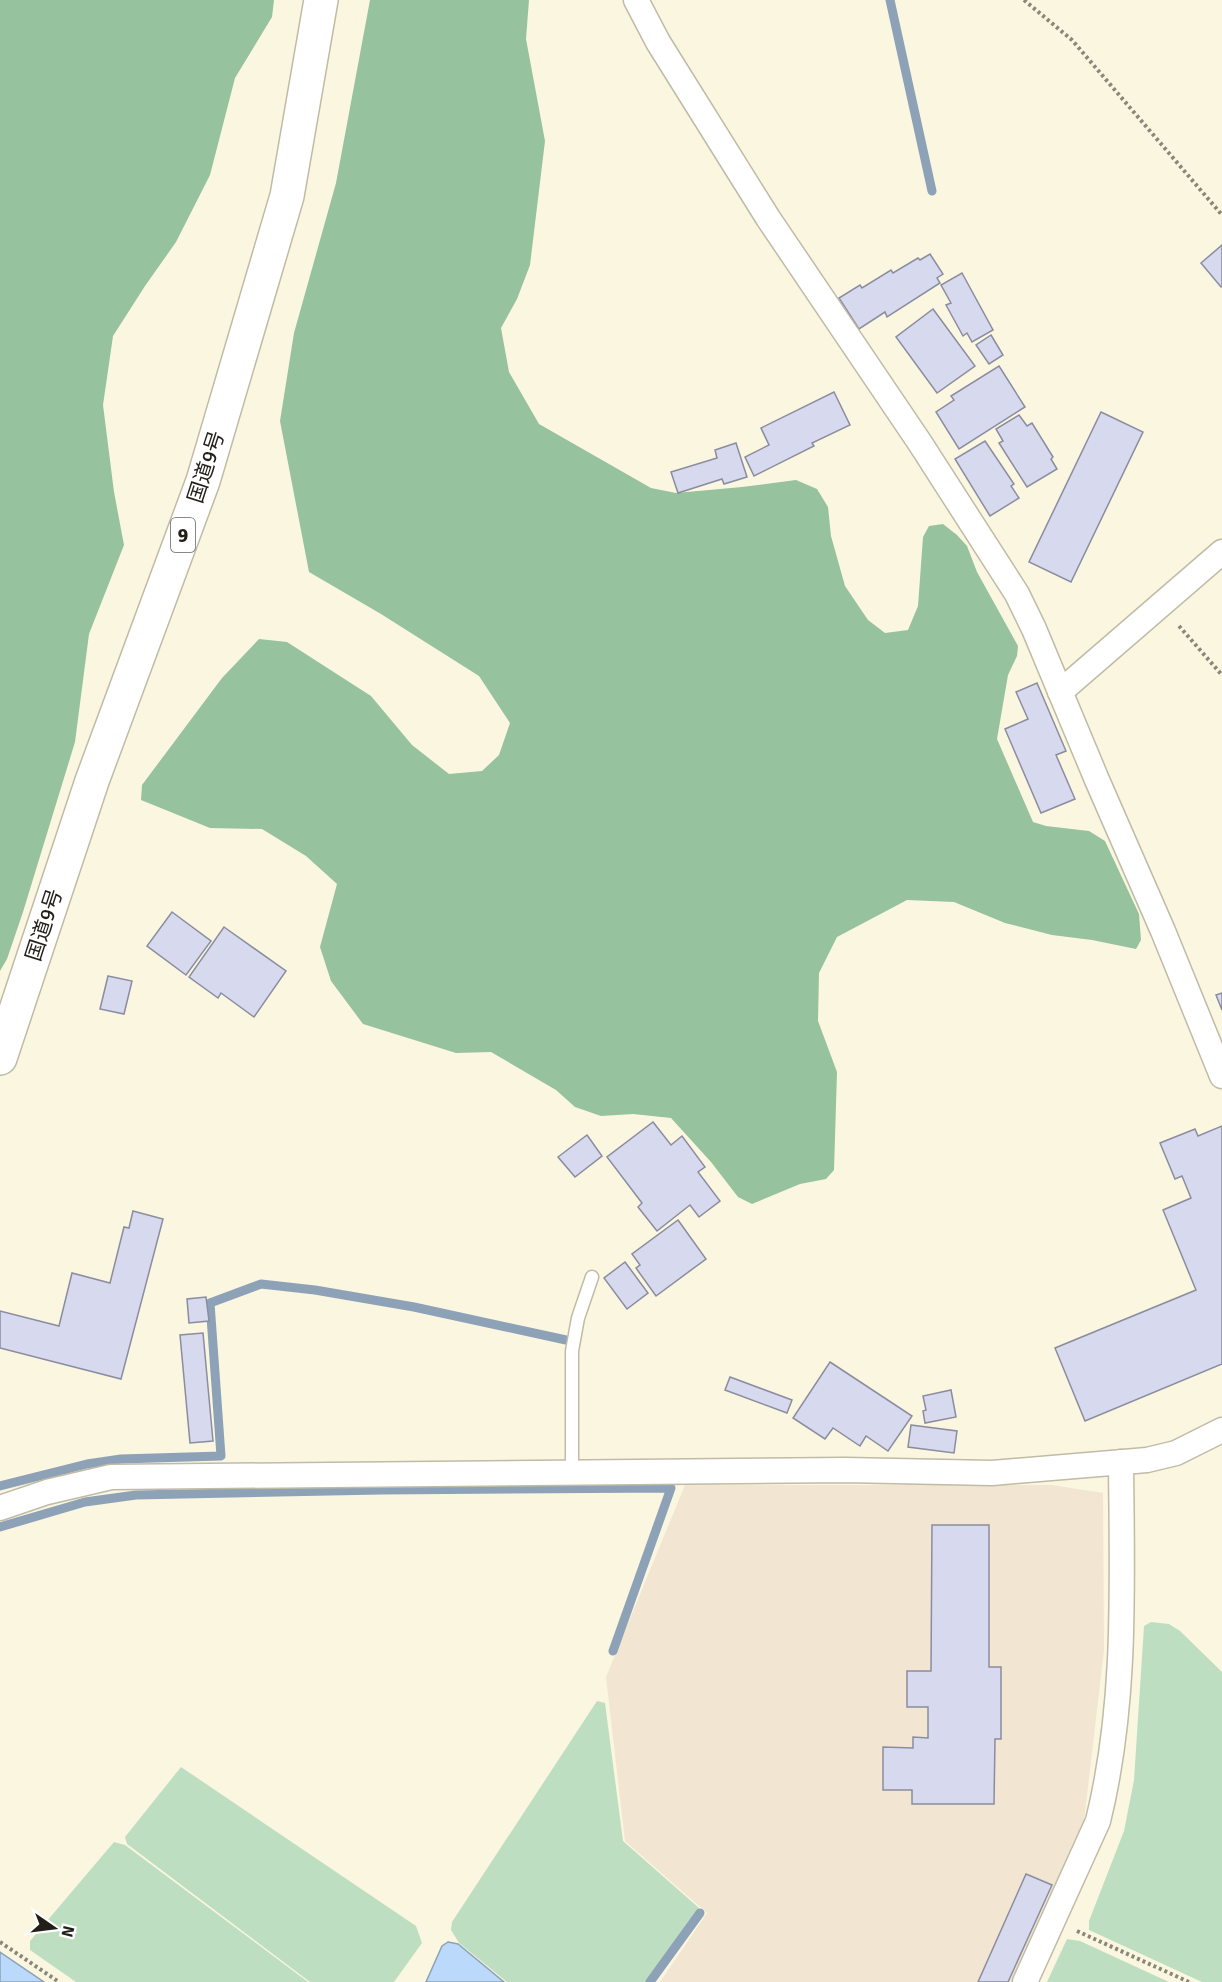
<svg xmlns="http://www.w3.org/2000/svg" width="1222" height="1982" font-family="Signika,'Noto Sans JP',sans-serif">
  <style>
    .commercial { fill: #f2e5d1 }
    .green { fill: #bedec2 }
    .forest { fill: #96c29d }
    .water { fill: #bbdafb; stroke: #8da2b7; stroke-width: 1.5 }
    .lines { fill: none; stroke-linecap: round; stroke-linejoin: round }
    .stream { stroke: #8da2b7; stroke-width: 9 }
    .building { fill: #d7daee; stroke: #8a8c9f; stroke-width: 1.5 }
    .lane-casing { stroke: #bfbba6; stroke-width: 15 }
    .street-casing { stroke: #bfbba6; stroke-width: 27 }
    .highway-casing { stroke: #bfbba6; stroke-width: 36 }
    .path { stroke: #8a8778; stroke-width: 4; stroke-dasharray: 3 3; stroke-linecap: butt }
    .lane { stroke: #fff; stroke-width: 12 }
    .street { stroke: #fff; stroke-width: 24 }
    .highway { stroke: #fff; stroke-width: 33 }
    .labels { text-anchor: middle; dominant-baseline: central; stroke-width: 6; stroke-linejoin: round; paint-order: stroke }
    .shield { fill: #fff; stroke: #64625d; stroke-width: 1.5 }
    .shield-label { font-size: 20px; font-weight: bold; fill: #211f17 }
    .street-label { font-size: 21px; fill: #211f17; stroke: #fff }
  </style>
  <rect width="100%" height="100%" fill="#fbf6e0"/>
  <polygon class="commercial" points="685,1485 1052,1485 1103,1493 1104,1650 1084,1821 1011,1982 660,1982 707,1913 625,1841 606,1677"/>
  <g class="green">
    <polygon points="1151,1622 1169,1624 1180,1631 1222,1672 1222,1982 1202,1982 1089,1930 1089,1921 1124,1831 1134,1780 1144,1626"/>
    <polygon points="597,1701 605,1703 623,1841 699,1908 699,1911 646,1982 507,1982 459,1943 451,1930 452,1922"/>
    <polygon points="181,1767 416,1926 422,1943 394,1982 310,1982 127,1844 125,1837"/>
    <polygon points="114,1842 125,1845 308,1982 76,1982 30,1950 30,1941"/>
    <polygon points="1067,1939 1080,1941 1169,1982 1047,1982"/>
  </g>
  <g class="forest">
    <polygon points="0,0 274,0 272,17 235,78 210,175 176,242 145,286 113,336 103,405 114,492 124,545 89,634 75,742 23,912 7,959 0,971"/>
    <polygon points="370,0 529,0 526,39 545,141 530,265 517,299 501,328 509,372 539,424 651,488 676,493 742,487 796,480 817,489 828,507 831,536 845,586 868,620 885,633 908,630 918,606 923,537 929,526 943,524 957,535 967,546 977,572 1018,646 1017,656 1008,675 997,739 1033,822 1046,826 1089,831 1105,841 1139,914 1141,940 1136,949 1092,940 1052,935 1005,923 954,902 907,900 837,937 819,973 818,1021 837,1072 834,1170 826,1179 800,1184 752,1204 738,1197 711,1162 671,1118 633,1114 601,1116 575,1107 556,1090 491,1052 456,1053 363,1024 331,981 320,947 337,884 306,856 262,829 210,828 141,800 142,785 222,678 259,639 287,642 371,696 412,745 449,774 482,771 499,755 510,723 479,676 381,614 309,572 280,421 294,333 336,183"/>
  </g>
  <g class="water">
    <polygon points="448,1942 458,1944 504,1982 426,1982 442,1946"/>
    <polygon points="0,1952 44,1982 0,1982"/>
  </g>
  <g class="lines">
    <g class="stream">
      <polyline points="890,0 932,191"/>
      <polyline points="0,1486 87,1464 121,1459 221,1456 210,1303 261,1284 315,1290 414,1307 566,1340"/>
      <polyline points="0,1527 85,1502 136,1495 381,1490 671,1488 613,1651"/>
      <polyline points="650,1982 700,1913"/>
    </g>
  </g>
  <g class="building">
    <polygon points="1222,245 1222,286 1221,287 1201,263"/>
    <polygon points="930,254 943,274 937,278 940,283 887,317 885,312 859,329 839,298 860,285 862,288 891,270 893,273 918,258 920,260"/>
    <polygon points="962,273 993,330 972,342 967,333 963,336 946,305 951,303 941,285"/>
    <polygon points="933,309 975,366 937,393 896,337"/>
    <polygon points="991,335 1003,355 989,364 976,345"/>
    <polygon points="999,366 1025,407 959,449 936,412 954,400 951,396"/>
    <polygon points="834,392 850,425 812,443 814,446 754,476 745,457 769,445 761,428"/>
    <polygon points="1101,412 1143,432 1071,582 1029,562"/>
    <polygon points="1019,415 1027,426 1032,423 1053,457 1051,459 1057,469 1027,487 999,443 1003,441 996,429"/>
    <polygon points="985,441 1014,484 1011,486 1019,498 990,516 955,459"/>
    <polygon points="736,443 747,477 724,484 722,479 678,493 671,472 717,458 715,450"/>
    <polygon points="1037,683 1066,751 1056,755 1075,799 1041,813 1005,729 1028,719 1016,692"/>
    <polygon points="172,912 211,941 186,975 147,946"/>
    <polygon points="224,927 286,971 254,1017 221,993 218,998 189,977"/>
    <polygon points="108,976 132,981 124,1014 100,1009"/>
    <polygon points="1222,993 1222,1010 1216,995"/>
    <polygon points="653,1122 671,1145 682,1136 705,1167 698,1172 720,1201 699,1217 690,1205 657,1231 638,1207 642,1203 607,1157"/>
    <polygon points="1222,1126 1222,1364 1085,1421 1055,1348 1196,1290 1163,1210 1191,1198 1182,1176 1175,1179 1160,1143 1195,1129 1198,1136"/>
    <polygon points="587,1135 602,1156 575,1177 558,1157"/>
    <polygon points="133,1211 163,1219 121,1379 0,1348 0,1311 59,1326 72,1273 110,1283 124,1227 129,1228"/>
    <polygon points="678,1220 706,1259 656,1296 636,1268 640,1265 632,1254"/>
    <polygon points="625,1262 648,1293 627,1309 604,1278"/>
    <polygon points="206,1297 209,1321 189,1323 187,1299"/>
    <polygon points="203,1333 213,1441 190,1443 180,1335"/>
    <polygon points="830,1362 912,1416 888,1451 866,1436 860,1446 833,1428 825,1439 793,1418"/>
    <polygon points="730,1377 792,1400 787,1413 725,1390"/>
    <polygon points="951,1390 956,1417 925,1423 923,1411 926,1410 923,1396"/>
    <polygon points="911,1425 957,1431 954,1453 908,1447"/>
    <polygon points="932,1525 989,1525 989,1667 1001,1667 1001,1739 995,1739 994,1804 912,1804 912,1790 883,1790 883,1747 913,1748 913,1737 928,1738 928,1707 907,1707 907,1671 931,1671"/>
    <polygon points="1026,1874 1052,1885 1008,1982 978,1982"/>
  </g>
  <g class="lines">
    <defs>
      <polyline id="lane" points="572,1472 572,1351 578,1318 592,1277"/>
      <g id="street">
        <polyline points="636,0 658,42 768,218 920,443 1017,594 1034,629 1097,780 1163,931 1222,1076"/>
        <polyline points="1060,692 1222,552"/>
        <polyline points="0,1508 47,1492 111,1477 845,1470 992,1473 1147,1460 1176,1453 1222,1430"/>
        <path d="M 1025,1982 L 1098,1821 C 1127,1704 1122,1582 1121,1462"/>
      </g>
      <polyline id="highway" points="0,1058 92,781 203,481 287,196 321,0"/>
    </defs>
    <use href="#lane" class="lane-casing"/>
    <use href="#street" class="street-casing"/>
    <use href="#highway" class="highway-casing"/>
    <g class="path">
      <polyline points="1024,0 1072,40 1222,215"/>
      <polyline points="1179,626 1222,675"/>
      <polyline points="1077,1931 1189,1982"/>
      <polyline points="0,1942 59,1982"/>
    </g>
    <use href="#lane" class="lane"/>
    <use href="#street" class="street"/>
    <use href="#highway" class="highway"/>
  </g>
  <g class="labels">
    <rect class="shield" x="171" y="518" width="24" height="34" rx="4.5"/>
    <g class="shield-label">
      <text x="183" y="535">9</text>
    </g>
    <g class="street-label">
      <text transform="translate(206 467) rotate(-72)">国道9号</text>
      <text transform="translate(44 925) rotate(-72)">国道9号</text>
    </g>
  </g>
  <g transform="translate(54 1928) rotate(104)" stroke="#ffffff" stroke-width="4.5" paint-order="stroke">
  <path d="M0-4.5L10 22L0 15L-10 22Z" fill="#211f17"/>
  <text y="-9" font-size="16" font-weight="bold" text-anchor="middle" fill="#211f17">N</text>
  </g>
</svg>
